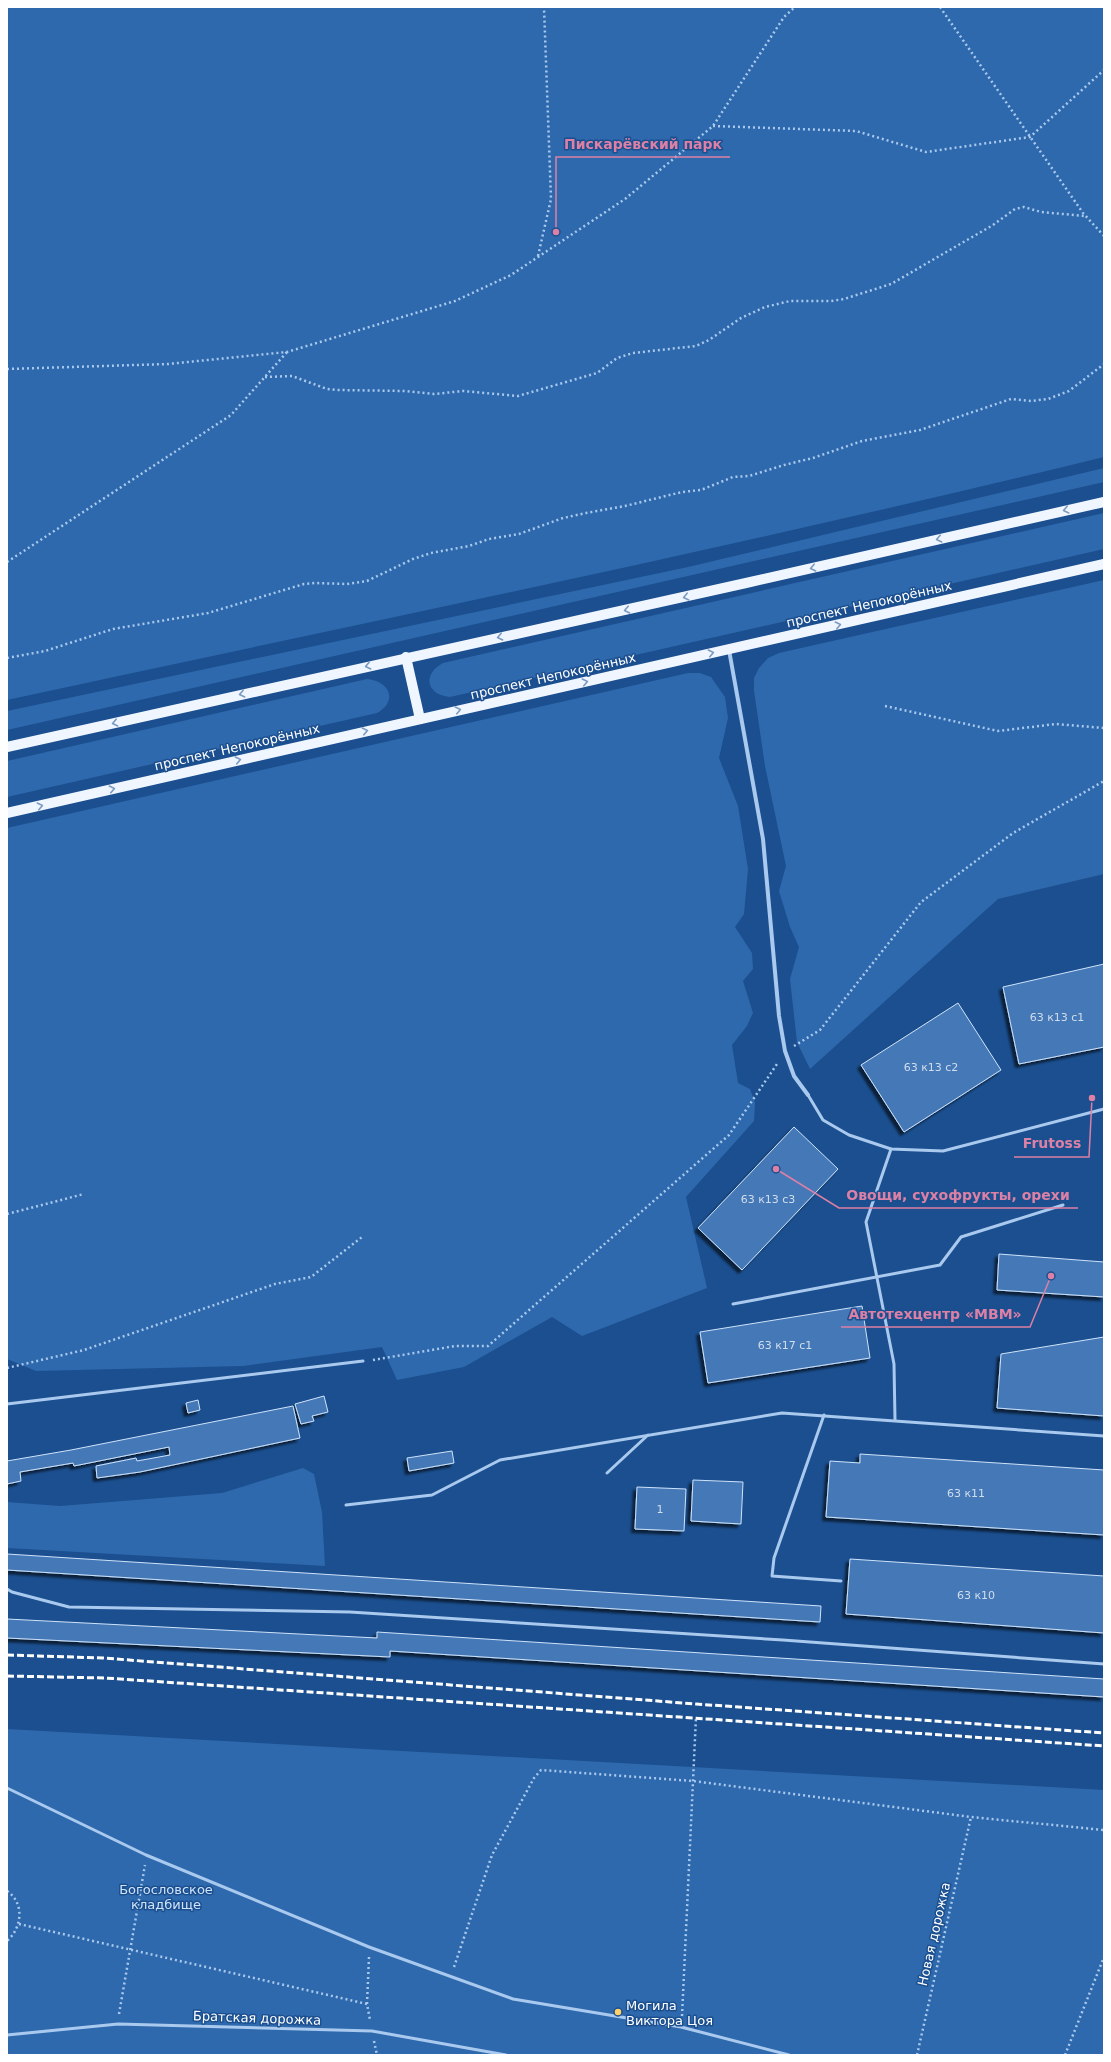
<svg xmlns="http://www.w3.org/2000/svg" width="1111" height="2062" font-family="'DejaVu Sans',sans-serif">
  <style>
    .green { fill: #2e69ad }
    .building { fill: #4478b7; stroke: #cfe3fa; filter: url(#shadow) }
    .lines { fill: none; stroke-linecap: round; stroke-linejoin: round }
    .path { stroke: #a9c9ee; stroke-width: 2.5; stroke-dasharray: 2 3; stroke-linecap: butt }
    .lane { stroke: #a9c9ee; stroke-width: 3 }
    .street { stroke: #a9c9ee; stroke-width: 4 }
    .primary { stroke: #f0f6ff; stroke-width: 10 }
    .rail { stroke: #fff; stroke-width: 3; stroke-dasharray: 7 3; stroke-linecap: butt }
    .oneway { stroke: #7b9ac1 }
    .poi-dot { fill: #ffd166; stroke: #1b4f8f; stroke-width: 1.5 }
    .labels { text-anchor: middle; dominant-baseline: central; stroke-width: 3; stroke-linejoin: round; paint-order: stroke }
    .number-label { font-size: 11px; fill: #d0dded }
    .street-label { font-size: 13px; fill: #fff; stroke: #1b4f8f }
    .park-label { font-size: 13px; fill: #cfe3fa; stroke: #1b4f8f }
    .poi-label { font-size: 13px; fill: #fff; stroke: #1b4f8f; text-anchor: start }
    .leader { fill: none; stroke: #dd80a5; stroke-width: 1.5 }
    .callout-dot { fill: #dd80a5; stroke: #1b4f8f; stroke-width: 1.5 }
    .callout-label { font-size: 14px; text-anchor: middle; font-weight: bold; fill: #dd80a5; stroke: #1b4f8f; stroke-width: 3; stroke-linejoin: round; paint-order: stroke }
  </style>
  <defs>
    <filter id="shadow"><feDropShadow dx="-3.5" dy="3.5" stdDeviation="1" flood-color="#0009"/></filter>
  </defs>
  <rect width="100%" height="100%" fill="#1b4f8f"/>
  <g class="green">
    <path d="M 7,7 L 1104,7 L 1104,457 C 740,546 373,621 7,700 Z"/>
    <polygon points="1104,468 1104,482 7,730 7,711 688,567"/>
    <path d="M 1104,513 L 1104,549 L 450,697 C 426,695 422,674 443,663 Z"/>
    <polygon points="1104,580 1104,874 998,899 810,1069 797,1042 790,979 799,947 790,927 779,891 786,866 765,766 754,691 754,678 759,668 768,658 779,653"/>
    <polygon points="688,673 700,673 711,677 725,697 728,718 719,758 738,806 748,869 744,914 735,927 752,953 753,969 743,981 753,1013 747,1026 732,1045 738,1083 750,1089 755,1103 754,1121 686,1197 707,1288 582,1336 552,1317 464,1367 397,1380 382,1347 243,1366 36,1371 7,1359 7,828"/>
    <path d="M 367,679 C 390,681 398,701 377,713 L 7,797 L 7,761 Z"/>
    <polygon points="303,1468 314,1474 322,1512 325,1566 7,1548 7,1502 60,1506 222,1493"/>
    <polygon points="7,1729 1104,1790 1104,2055 7,2055"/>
  </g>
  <g class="building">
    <polygon points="1104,964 1104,1047 1019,1064 1003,987"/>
    <polygon points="958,1003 1001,1070 904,1132 861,1065"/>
    <polygon points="794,1127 838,1169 742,1270 698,1228"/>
    <polygon points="999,1254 1104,1262 1104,1297 997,1290"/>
    <polygon points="862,1306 870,1358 708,1383 700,1332"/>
    <polygon points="1104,1337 1104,1416 997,1408 1001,1354"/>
    <polygon points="324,1396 328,1412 312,1416 314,1421 301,1424 295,1404"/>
    <polygon points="198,1400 200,1410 188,1413 186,1403"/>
    <polygon points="293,1406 300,1438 140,1472 97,1478 96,1466 136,1458 137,1461 170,1455 169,1447 74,1466 73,1463 20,1472 21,1481 7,1484 7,1461 71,1450"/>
    <polygon points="452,1451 454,1463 409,1471 407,1458"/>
    <polygon points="860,1454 1104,1470 1104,1535 826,1517 830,1461 860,1463"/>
    <polygon points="693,1480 743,1482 741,1524 691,1521"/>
    <polygon points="637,1487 686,1489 684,1531 635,1529"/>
    <polygon points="7,1554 821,1606 820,1622 7,1570"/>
    <polygon points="850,1559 1104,1576 1104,1633 846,1614"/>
    <polygon points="7,1619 377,1638 377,1632 1104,1679 1104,1697 390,1651 390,1657 7,1638"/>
  </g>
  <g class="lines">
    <g class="path">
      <polyline points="940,7 1083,213 1104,236"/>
      <polyline points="713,126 856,131 926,152 1030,137 1104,70"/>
      <polyline points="538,256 551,199 544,7"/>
      <polyline points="7,369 168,364 287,352 455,301 511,275 625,199 713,126 784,17 795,7"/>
      <polyline points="265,377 292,376 327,389 337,390 406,391 434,394 463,391 518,396 597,373 617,358 633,353 696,346 709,340 741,318 765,307 790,301 831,301 844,299 891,284 993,225 1015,209 1024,207 1041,212 1085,216"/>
      <polyline points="7,562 231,415 287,352"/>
      <polyline points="7,658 45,651 113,629 208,613 304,584 315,583 347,584 367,581 413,559 431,553 469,546 489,539 519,534 563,518 586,513 625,506 682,492 701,490 733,477 749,476 784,465 813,458 862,441 920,430 1011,399 1031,401 1048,399 1069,391 1104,364"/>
      <polyline points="885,706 998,731 1056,724 1104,728"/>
      <polyline points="794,1046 820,1030 921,902 1013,833 1104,781"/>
      <polyline points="7,1214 84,1194"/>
      <polyline points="373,1360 455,1346 488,1346 729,1135 777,1064"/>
      <polyline points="7,1368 84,1350 275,1284 311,1277 362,1237"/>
      <path d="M 7,1891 C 25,1903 22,1928 7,1941"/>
      <polyline points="19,1924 367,2004"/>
      <polyline points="369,1957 367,2004 370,2020"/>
      <polyline points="454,1967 492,1855 534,1778 541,1770 693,1781 971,1817 1104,1830"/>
      <polyline points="119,2014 145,1865"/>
      <polyline points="682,2016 696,1717"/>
      <polyline points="374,2041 377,2055"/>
      <polyline points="917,2055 971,1817"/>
      <polyline points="1065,2055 1104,1957"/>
    </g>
    <g class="lane">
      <polyline points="808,1095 823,1120 849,1135 891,1149 943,1151 1104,1109"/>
      <polyline points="891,1149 866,1222 894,1364 895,1420"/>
      <polyline points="733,1304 940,1265 961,1237 1063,1205"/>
      <polyline points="7,1404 363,1361"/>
      <polyline points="824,1415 774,1558 772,1576 841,1581"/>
      <polyline points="607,1473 648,1435"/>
      <polyline points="346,1505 432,1495 500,1460 782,1413 1104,1436"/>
      <polyline points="7,1589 12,1592 69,1607 350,1612 783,1640 1104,1664"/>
      <polyline points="7,1788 146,1855 369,1947 513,1999 681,2027 789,2055"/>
      <polyline points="7,2035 118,2024 372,2031 506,2055"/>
    </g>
    <polyline class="street" points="729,650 763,839 779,1016 785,1051 794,1076 808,1095"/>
    <g class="primary">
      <polyline points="406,657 420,719"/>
      <polyline points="7,747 746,583 1104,502"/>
      <polyline points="7,813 1104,564"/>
    </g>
    <g class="rail">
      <polyline points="7,1655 103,1658 696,1704 1104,1733"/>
      <polyline points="7,1676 105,1678 1104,1746"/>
    </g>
  </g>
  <defs><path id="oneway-chevron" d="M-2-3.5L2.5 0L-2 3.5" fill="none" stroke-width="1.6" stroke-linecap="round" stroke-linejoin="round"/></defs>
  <g class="oneway">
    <use href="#oneway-chevron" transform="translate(1066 510) rotate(167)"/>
    <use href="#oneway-chevron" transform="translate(939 539) rotate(167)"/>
    <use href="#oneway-chevron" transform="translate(813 568) rotate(167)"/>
    <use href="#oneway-chevron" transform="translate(686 597) rotate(167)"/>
    <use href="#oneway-chevron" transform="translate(627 610) rotate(168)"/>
    <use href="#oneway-chevron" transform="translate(838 625) rotate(-13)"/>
    <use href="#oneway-chevron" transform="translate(500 637) rotate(168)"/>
    <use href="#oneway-chevron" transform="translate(711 653) rotate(-13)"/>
    <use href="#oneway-chevron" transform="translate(368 666) rotate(167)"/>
    <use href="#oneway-chevron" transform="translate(585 682) rotate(-13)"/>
    <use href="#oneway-chevron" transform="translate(242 694) rotate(167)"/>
    <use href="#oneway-chevron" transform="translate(458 710) rotate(-13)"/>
    <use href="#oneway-chevron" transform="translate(115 723) rotate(167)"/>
    <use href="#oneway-chevron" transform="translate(365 731) rotate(-13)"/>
    <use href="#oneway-chevron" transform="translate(238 760) rotate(-13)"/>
    <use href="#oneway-chevron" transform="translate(112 789) rotate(-13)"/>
    <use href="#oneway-chevron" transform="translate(40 806) rotate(-13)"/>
  </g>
  <circle class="poi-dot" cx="618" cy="2012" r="4"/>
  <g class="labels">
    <g class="number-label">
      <text x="1057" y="1017">63 к13 с1</text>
      <text x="931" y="1067">63 к13 с2</text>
      <text x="768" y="1199">63 к13 с3</text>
      <text x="785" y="1345">63 к17 с1</text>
      <text x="966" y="1493">63 к11</text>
      <text x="660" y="1509">1</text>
      <text x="976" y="1595">63 к10</text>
    </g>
    <g class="street-label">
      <text transform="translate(869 604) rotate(-13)">проспект Непокорённых</text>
      <text transform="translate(553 676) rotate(-13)">проспект Непокорённых</text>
      <text transform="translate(237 747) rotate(-13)">проспект Непокорённых</text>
      <text transform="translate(934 1934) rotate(-77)">Новая дорожка</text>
      <text transform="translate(257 2018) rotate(2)">Братская дорожка</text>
    </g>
    <g class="park-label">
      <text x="166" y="1889">Богословское<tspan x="166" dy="15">кладбище</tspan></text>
    </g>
    <g class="poi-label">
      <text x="626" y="2005">Могила<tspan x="626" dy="15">Виктора Цоя</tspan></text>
    </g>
  </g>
  <path class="leader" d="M556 232L556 157H730M1092 1098L1089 1157H1014M776 1169L839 1208H1078M1051 1276L1030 1327H841"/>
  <g class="callout-dot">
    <circle cx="556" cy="232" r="4"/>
    <circle cx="1092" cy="1098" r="4"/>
    <circle cx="776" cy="1169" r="4"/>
    <circle cx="1051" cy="1276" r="4"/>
  </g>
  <g class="callout-label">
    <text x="643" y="149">Пискарёвский парк</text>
    <text x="1052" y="1148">Frutoss</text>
    <text x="958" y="1200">Овощи, сухофрукты, орехи</text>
    <text x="935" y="1319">Автотехцентр «МВМ»</text>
  </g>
  <rect width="1111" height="2062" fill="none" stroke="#ffffff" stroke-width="16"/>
</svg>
